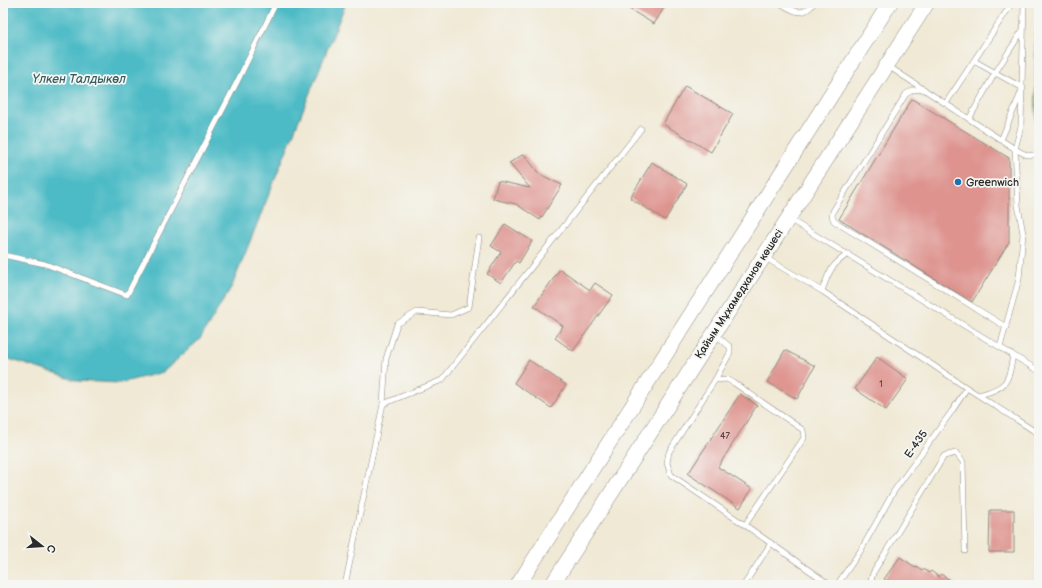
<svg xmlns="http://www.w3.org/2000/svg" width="1042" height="588" font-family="'Balsamiq Sans',sans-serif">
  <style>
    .green { fill: #a4cf7b; stroke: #687d53 }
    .water { fill: #4dbbc6; stroke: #3c7378 }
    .building { fill: #de938e }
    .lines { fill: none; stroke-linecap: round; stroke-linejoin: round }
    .lane-casing { stroke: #8e8a80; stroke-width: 6 }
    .secondary-casing { stroke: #8e8a80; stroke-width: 16 }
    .lane { stroke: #fff; stroke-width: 5 }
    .secondary { stroke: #fff; stroke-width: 15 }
    .poi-dot { fill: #1f6fb2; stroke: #f6f6f2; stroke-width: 1.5 }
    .labels { text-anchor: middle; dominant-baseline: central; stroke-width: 3.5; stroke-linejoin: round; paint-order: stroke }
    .number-label { font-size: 9px; fill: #584544 }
    .poi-label { font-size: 11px; fill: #2b2b2b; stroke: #f6f6f2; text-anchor: start }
    .street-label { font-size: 11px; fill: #2b2b2b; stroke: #f6f6f2 }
    .water-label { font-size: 12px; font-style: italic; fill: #375d61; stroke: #f6f6f2 }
  </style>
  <rect width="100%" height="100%" fill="#f6f6f2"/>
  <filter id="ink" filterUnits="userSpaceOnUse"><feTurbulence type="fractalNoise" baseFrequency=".025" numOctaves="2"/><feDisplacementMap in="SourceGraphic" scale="8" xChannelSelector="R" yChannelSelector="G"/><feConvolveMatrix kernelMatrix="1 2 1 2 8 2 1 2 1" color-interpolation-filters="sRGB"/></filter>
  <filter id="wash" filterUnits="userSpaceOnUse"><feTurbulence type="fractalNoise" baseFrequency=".012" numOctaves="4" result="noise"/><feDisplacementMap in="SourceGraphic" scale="16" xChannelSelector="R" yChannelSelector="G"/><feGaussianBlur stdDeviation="0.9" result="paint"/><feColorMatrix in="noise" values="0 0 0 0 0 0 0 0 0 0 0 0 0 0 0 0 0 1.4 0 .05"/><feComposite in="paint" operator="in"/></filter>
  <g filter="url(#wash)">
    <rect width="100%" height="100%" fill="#f0e9d5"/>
    <g class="green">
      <polygon points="1039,31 1039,145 1036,147 1035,32"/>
      <polygon points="1037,230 1039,232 1039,334 1038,333"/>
    </g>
    <polygon class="water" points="3,3 346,3 232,286 200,339 163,372 120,383 78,381 3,357"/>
    <g id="blocks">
      <g class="building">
        <polygon points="619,3 667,3 654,24"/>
        <polygon points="685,86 733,114 711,152 663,124"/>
        <polygon points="912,99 1009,158 1009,242 972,302 839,219"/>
        <polygon points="524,154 539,174 562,185 540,220 516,204 493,199 498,181 530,188 509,163"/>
        <polygon points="652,162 687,184 665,220 630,198"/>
        <polygon points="505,224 532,241 519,263 516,261 501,283 487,274 501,252 491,246"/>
        <polygon points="560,269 590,290 595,283 613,295 573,351 555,338 563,326 534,306"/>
        <polygon points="785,350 815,366 797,399 767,382"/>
        <polygon points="877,357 908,379 886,410 855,389"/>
        <polygon points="529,360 566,385 551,408 514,383"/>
        <polygon points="740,394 757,405 718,467 752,489 740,508 688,474"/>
        <polygon points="990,510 1014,510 1014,552 989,552"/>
        <polygon points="900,557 915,567 916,566 922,570 923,569 929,573 931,571 939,577 941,574 957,585 892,585 884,579"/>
      </g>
    </g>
  </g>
  <g filter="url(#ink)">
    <use href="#blocks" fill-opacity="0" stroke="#8e8a80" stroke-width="1"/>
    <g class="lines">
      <defs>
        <g id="lane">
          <path d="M 780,3 C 793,11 803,18 814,3"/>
          <polyline points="974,61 1023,88 1001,140"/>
          <path d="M 888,66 L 1015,149 C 1024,154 1030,158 1039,153"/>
          <polyline points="924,89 913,90 906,94 833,211 832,216 834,221 1006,327"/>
          <polyline points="946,103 1012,3"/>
          <polyline points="969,119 995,73 1022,31"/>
          <polyline points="789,219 1039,371"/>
          <polyline points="3,255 45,264 127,295 237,82 276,3"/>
          <polyline points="764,257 822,291 967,388 1039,434"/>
          <path d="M 822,291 C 829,272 830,266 848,254"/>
          <polyline points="715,334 730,347 730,353 715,380"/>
          <polyline points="1000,347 1019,279 1023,234 1018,205 1015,149 1021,126 1024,3"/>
          <path d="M 979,395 C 1008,387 1008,383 1013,355"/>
          <polyline points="383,404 386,359 397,324 417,312 451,315 469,307 479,238"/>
          <polyline points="745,525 804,438 803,430 734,383 727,379 715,380 669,452 667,463 671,475 745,525 830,585"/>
          <polyline points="345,585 383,404 442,380 641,129"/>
          <polyline points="744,585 771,543"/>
          <polyline points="837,585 861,550 894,491 952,411 967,388"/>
          <polyline points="874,585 871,581 873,573 944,456 956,453 963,462 965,551"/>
        </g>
        <g id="secondary">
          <polyline points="518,585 890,3"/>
          <polyline points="552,585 927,3"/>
        </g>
      </defs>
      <use href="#lane" class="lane-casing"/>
      <use href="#secondary" class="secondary-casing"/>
      <use href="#lane" class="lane"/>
      <use href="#secondary" class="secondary"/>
    </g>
  </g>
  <circle class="poi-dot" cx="958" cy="182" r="4"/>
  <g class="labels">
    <g class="number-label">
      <text x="881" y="384">1</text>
      <text x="725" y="436">47</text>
    </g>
    <g class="poi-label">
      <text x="966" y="182">Greenwich</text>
    </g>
    <g class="street-label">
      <text transform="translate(739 294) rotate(-57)">Қайым Мұхамедханов көшесі</text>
      <text transform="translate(916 444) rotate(-55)">Е-435</text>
    </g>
    <g class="water-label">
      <text x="79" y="79">Үлкен Талдыкөл</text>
    </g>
  </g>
  <rect width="1042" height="588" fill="none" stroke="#f6f6f2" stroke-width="16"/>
  <g transform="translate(42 546) rotate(107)" stroke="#f6f6f2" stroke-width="3" paint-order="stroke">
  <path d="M0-3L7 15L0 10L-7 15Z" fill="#2b2b2b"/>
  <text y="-6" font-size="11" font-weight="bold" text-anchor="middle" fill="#2b2b2b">С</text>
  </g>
</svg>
